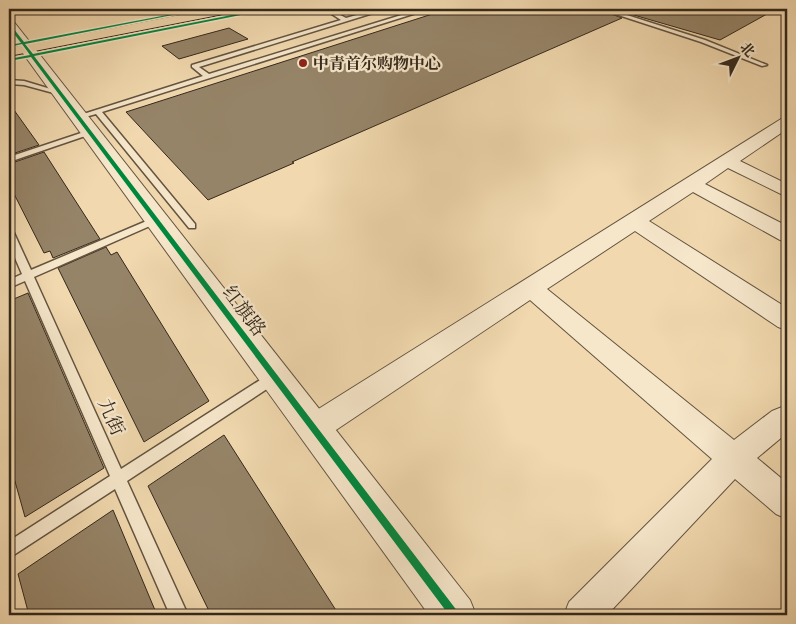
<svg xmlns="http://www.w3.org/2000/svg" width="796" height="624" font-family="'IM FELL French Canon','Noto Serif SC',serif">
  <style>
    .building { fill: #968468; stroke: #34281c }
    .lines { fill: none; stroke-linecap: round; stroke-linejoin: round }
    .service-casing { stroke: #635440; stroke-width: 3 }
    .minor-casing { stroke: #635440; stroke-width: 2 }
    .tertiary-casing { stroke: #635440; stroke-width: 2 }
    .trunk-casing { stroke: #34281c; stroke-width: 2 }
    .service { fill: #f6e6ca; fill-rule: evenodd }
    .minor { fill: #f6e6ca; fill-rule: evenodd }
    .tertiary { fill: #f6e6ca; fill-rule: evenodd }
    .trunk { fill: #f1d8ae; fill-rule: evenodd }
    .cycleway-casing { stroke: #f6e6ca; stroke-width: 3 }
    .cycleway { fill: #00873e; fill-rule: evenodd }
    .poi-dot { fill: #8f2418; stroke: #f6e6ca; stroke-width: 2 }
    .labels { text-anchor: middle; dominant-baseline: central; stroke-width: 4.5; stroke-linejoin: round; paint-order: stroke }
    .far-poi-label { font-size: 16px; font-weight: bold; fill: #34281c; stroke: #f6e6ca; text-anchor: start }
    .street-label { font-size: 19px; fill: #34281c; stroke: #f6e6ca }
  </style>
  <rect width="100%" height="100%" fill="#f1d8ae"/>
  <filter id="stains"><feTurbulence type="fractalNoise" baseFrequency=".004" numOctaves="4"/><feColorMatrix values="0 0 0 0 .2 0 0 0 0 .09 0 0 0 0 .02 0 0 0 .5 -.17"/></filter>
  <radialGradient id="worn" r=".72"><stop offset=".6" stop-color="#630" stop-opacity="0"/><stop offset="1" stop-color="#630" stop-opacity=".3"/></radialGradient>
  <g class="building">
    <polygon points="448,9 598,9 622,18 292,162 294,163 208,200 126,112"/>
    <polygon points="613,9 776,9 720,40"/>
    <polygon points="229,28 248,39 179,59 162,46"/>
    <polygon points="9,103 39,145 9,155"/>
    <polygon points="44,152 100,239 53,258 50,251 44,253 9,184 9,164"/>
    <polygon points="106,247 111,255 117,252 209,401 144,442 58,268"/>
    <polygon points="28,293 104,468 25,517 9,460 9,301"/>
    <polygon points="224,435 339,615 211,615 148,486"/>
    <polygon points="113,510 157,615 29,615 18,574"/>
  </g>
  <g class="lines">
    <defs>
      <g id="service">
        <polygon points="61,9 69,9 66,11"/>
        <polygon points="156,9 161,9 163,11 158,12"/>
        <polygon points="324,9 329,9 346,18 378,9 386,9 199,67 209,74 421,9 429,9 102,112 195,224 195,228 189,228 96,114 78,119 74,117 203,76 192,67 192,65 341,20"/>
        <polygon points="600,9 608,9 705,40 767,65 762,66 701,42"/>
        <polygon points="778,9 787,9 787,11 779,10"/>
        <polygon points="9,80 24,81 64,93 61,95 24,85 9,84"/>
        <polygon points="87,131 94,133 9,162 9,157"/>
        <polygon points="156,217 161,220 159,222 34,277 121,469 271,373 275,371 279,373 281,377 279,381 127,481 188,615 170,615 115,489 9,558 9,541 110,476 25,281 9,288 9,280 22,274 9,244 9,230 14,233 31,270"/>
      </g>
      <polygon id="minor" points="787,117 787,129 740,161 787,184 787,197 728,168 705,184 787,226 787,242 780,240 693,192 649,221 787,308 787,330 778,327 635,231 547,289 734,440 772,411 782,407 787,409 787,433 757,458 787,483 787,519 776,514 735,479 607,615 564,615 569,602 712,459 530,300 324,438 314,442 304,438 300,428 304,418 781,119"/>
      <polygon id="tertiary" points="9,21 14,22 470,600 476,615 429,615 9,34"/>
      <polygon id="trunk" points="211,9 235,9 229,13 9,56 9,48"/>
    </defs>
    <use href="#service" class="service-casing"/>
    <use href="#minor" class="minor-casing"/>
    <use href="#tertiary" class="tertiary-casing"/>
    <use href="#trunk" class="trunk-casing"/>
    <use href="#service" class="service"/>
    <use href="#minor" class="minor"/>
    <use href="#tertiary" class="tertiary"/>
    <use href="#trunk" class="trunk"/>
    <defs>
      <polygon id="cycleway" points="199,9 203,9 25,44 33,54 263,9 267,9 266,10 34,56 458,612 460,615 449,615 31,57 9,61 9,59 30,55 22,44 9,47 9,45 21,43 9,27 9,24 10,24 24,42"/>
    </defs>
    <use href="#cycleway" class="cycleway-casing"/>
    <use href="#cycleway" class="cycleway"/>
  </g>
  <circle class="poi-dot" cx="303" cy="63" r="5"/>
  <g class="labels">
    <g class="far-poi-label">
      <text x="313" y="63">中青首尔购物中心</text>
    </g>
    <g class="street-label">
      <text transform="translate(244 311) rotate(53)">红旗路</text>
      <text transform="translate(111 417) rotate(66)">九街</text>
    </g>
  </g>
  <rect width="796" height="624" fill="none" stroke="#f1d8ae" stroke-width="30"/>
  <rect x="10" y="10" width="776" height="604" fill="none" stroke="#34281c" stroke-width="2.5"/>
  <rect x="15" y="15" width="766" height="594" fill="none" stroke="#34281c"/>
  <g transform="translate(738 58) rotate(48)" stroke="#f6e6ca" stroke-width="4" paint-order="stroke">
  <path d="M0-4L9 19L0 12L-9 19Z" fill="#34281c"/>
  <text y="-8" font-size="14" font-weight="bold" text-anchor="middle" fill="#34281c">北</text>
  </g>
  <rect width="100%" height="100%" filter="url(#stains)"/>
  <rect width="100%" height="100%" fill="url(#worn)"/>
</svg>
